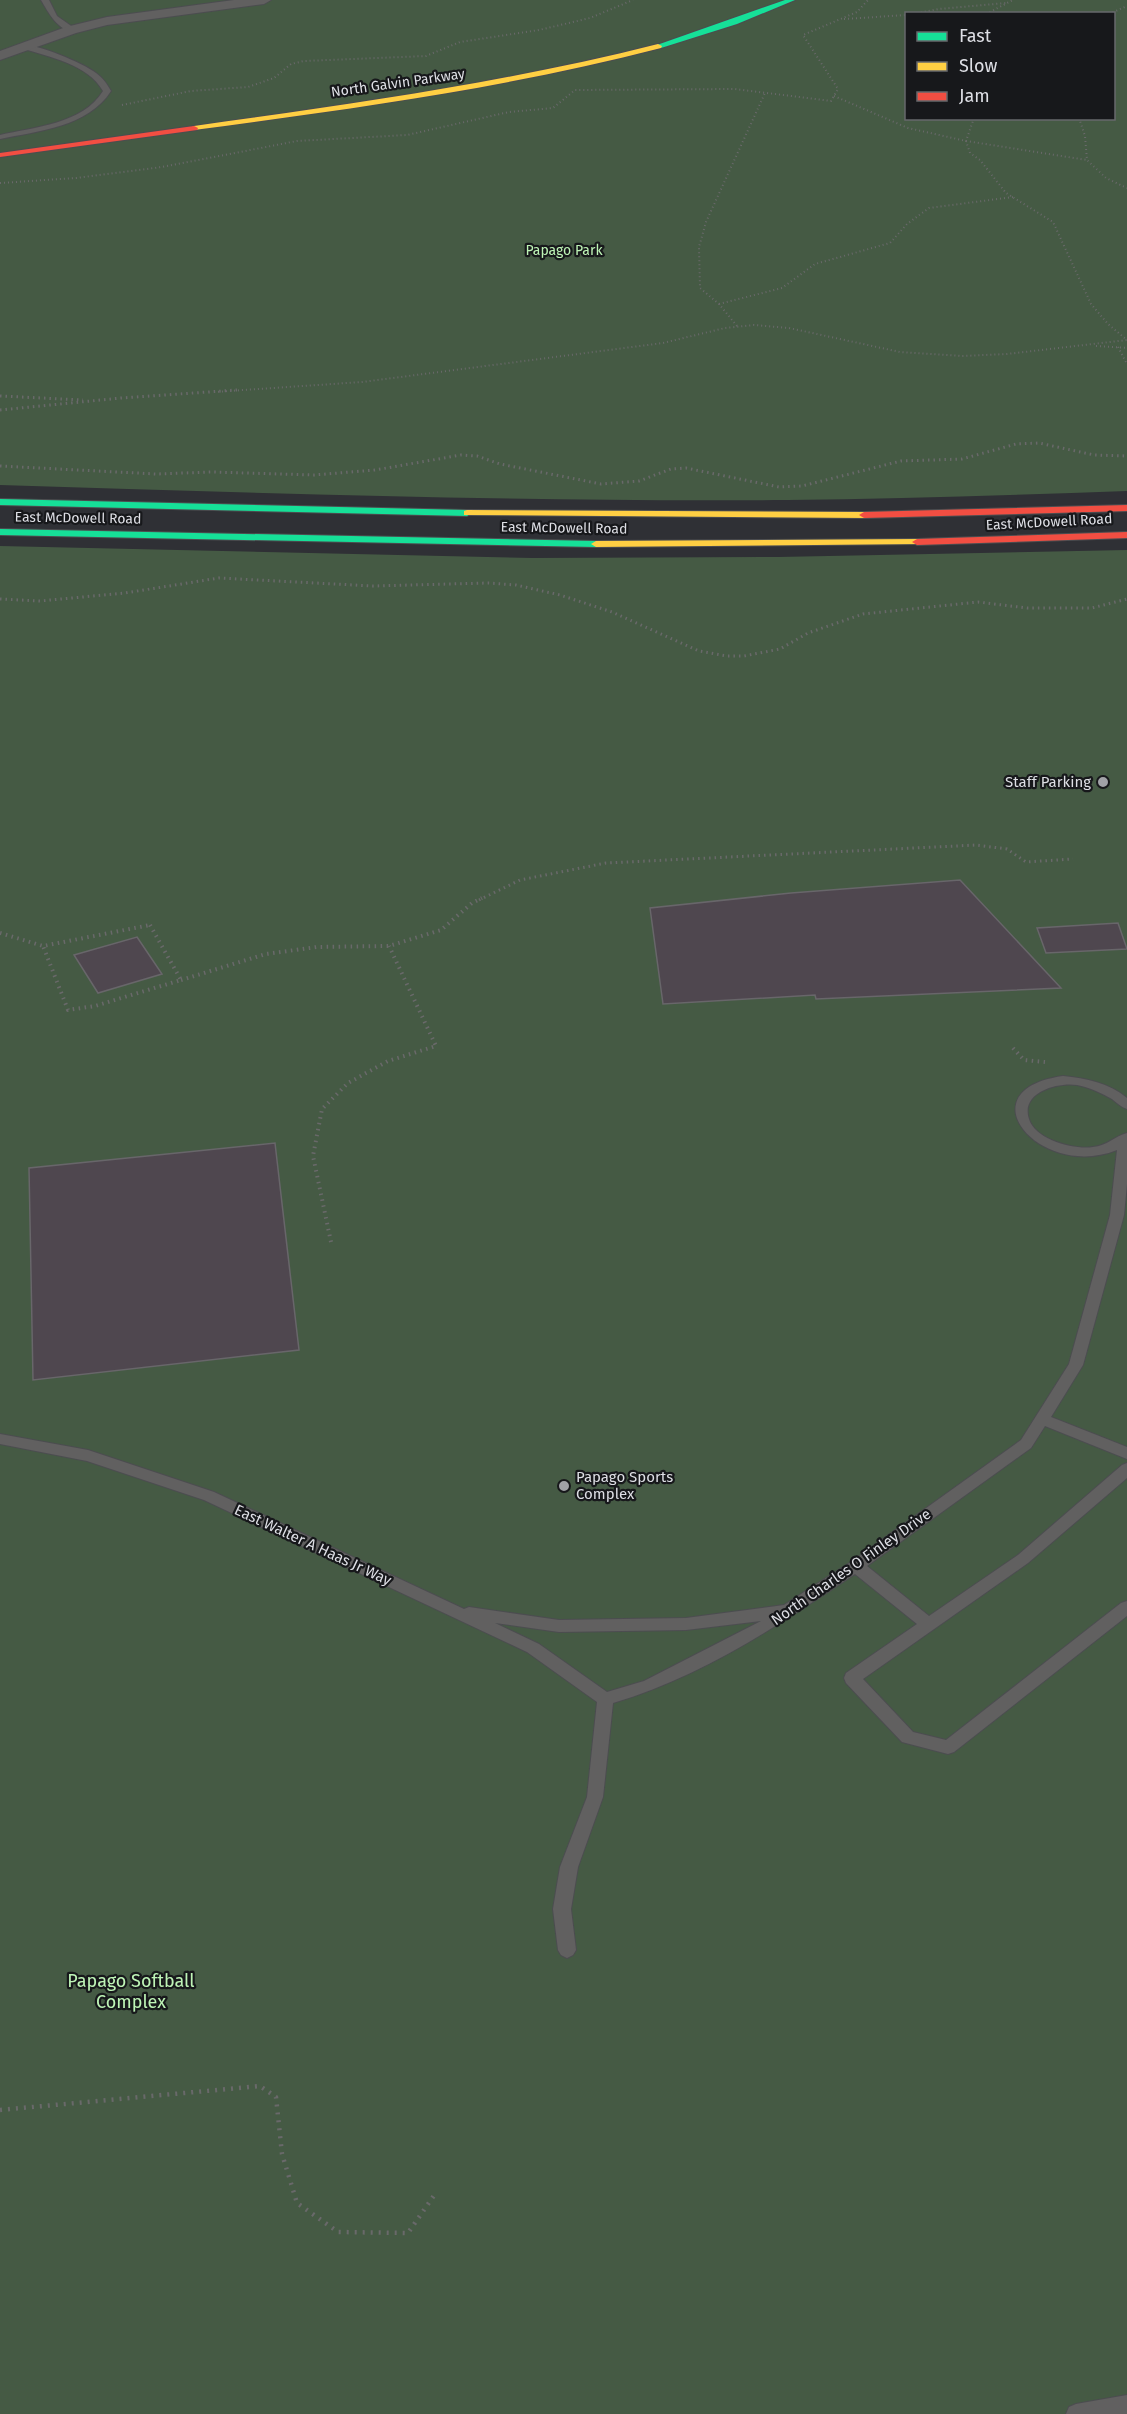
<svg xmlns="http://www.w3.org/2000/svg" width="1127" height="2414" font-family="'Fira Sans',sans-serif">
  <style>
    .green { fill: #455a44; fill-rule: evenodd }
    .building { fill: #4f474f; stroke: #68666a; stroke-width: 1.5 }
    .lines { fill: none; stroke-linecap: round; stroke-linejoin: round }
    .lane-casing { stroke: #4c4d50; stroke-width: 2 }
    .street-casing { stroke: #4c4d50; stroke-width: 2 }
    .fast-casing { stroke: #4c4d50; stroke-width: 2 }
    .slow-casing { stroke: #4c4d50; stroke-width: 2 }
    .jam-casing { stroke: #4c4d50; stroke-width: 2 }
    .path-far3 { stroke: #69696a; stroke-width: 2; stroke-dasharray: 1 3; stroke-linecap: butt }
    .path-far2 { stroke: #69696a; stroke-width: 3; stroke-dasharray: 1.5 4; stroke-linecap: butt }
    .path-far1 { stroke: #69696a; stroke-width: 4; stroke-dasharray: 1.5 4.5; stroke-linecap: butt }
    .path { stroke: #69696a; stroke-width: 4.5; stroke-dasharray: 2 6; stroke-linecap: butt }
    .lane { fill: #616060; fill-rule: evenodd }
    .street { fill: #616060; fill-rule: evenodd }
    .fast { fill: #16e098; fill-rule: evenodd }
    .slow { fill: #ffcf43; fill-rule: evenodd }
    .jam { fill: #f24e42; fill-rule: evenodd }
    .poi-dot { fill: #a1a2a7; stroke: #17181b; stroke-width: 2 }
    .labels { text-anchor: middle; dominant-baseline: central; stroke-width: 4.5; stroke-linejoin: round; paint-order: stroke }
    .far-street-label { font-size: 14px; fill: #dedfe5; stroke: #17181b }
    .far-park-label { font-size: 14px; fill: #bef4b6; stroke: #17181b }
    .poi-label { font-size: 15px; fill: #dedfe5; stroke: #17181b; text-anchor: end }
    .street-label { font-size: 15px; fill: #dedfe5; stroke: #17181b }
    .near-park-label { font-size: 18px; fill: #bef4b6; stroke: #17181b }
  </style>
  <rect width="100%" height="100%" fill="#2f3035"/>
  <g class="green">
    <path d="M 0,0 L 1127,0 L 1127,491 C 1014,495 900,499 787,500 C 525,502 262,493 0,485 ZM 906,14 L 1114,14 L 1114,118 L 906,118 Z"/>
    <polygon points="0,546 532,558 778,557 1127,550 1127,2414 0,2414"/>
  </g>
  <g class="building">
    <polygon points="960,880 1061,988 816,999 815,995 663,1004 650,908 791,893"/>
    <polygon points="1118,923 1127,949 1046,953 1037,928"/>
    <polygon points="137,937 162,974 98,993 74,955"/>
    <polygon points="275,1143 299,1350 33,1380 29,1168"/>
  </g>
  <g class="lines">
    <defs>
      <g id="lane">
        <path d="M 41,0 L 49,0 L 57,16 L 74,28 L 74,32 C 58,31 48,12 41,0 Z"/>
        <path d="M 21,44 C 37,44 83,63 96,73 C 103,78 107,84 111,91 C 88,127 38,131 0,139 L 0,135 C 34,127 83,124 103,91 C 88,64 49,57 21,48 Z"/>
        <path d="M 1063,1076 C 1086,1078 1109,1083 1127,1098 L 1127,1109 C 1121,1107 1117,1103 1112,1099 C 1101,1093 1089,1087 1077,1085 C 1058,1082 1020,1092 1029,1119 C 1035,1140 1075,1150 1093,1147 C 1107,1146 1115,1136 1127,1133 L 1127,1184 L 1124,1215 L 1083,1365 L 1051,1417 L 1127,1447 L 1127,1459 L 1045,1426 L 1031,1448 L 867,1566 L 929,1616 L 1018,1555 L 1122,1465 L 1127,1463 L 1127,1478 L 1028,1563 L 863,1679 L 913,1732 L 946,1740 L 1121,1603 L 1127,1601 L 1127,1616 L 954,1752 L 948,1754 L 902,1742 L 846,1683 L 844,1678 L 846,1673 L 917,1624 L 855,1574 C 779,1625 701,1677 613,1703 L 603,1797 L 578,1867 L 571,1909 L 576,1950 L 573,1955 L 567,1958 L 561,1955 L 558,1950 L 553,1909 L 560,1867 L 587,1797 L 597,1702 L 527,1652 L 204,1500 L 87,1461 L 0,1444 L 0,1434 L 88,1450 L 214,1492 L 464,1609 L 469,1607 L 559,1620 L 686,1618 L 784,1605 L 851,1562 L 1021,1440 L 1069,1364 L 1110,1215 L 1117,1150 C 1040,1181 963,1090 1063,1076 ZM 761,1621 L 644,1681 L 607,1692 L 539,1644 L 495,1623 L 559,1632 L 686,1630 Z"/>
        <polygon points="1127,2395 1127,2414 1066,2414 1069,2407 1076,2404"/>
      </g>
      <polygon id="street" points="234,0 271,0 264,4 107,25 76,33 0,60 0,51 66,27 107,17"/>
      <g id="fast">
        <polygon points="785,0 795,0 737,24 661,48 654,46"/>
        <polygon points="0,499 467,510 472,513 467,516 0,505"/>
        <polygon points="0,529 596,541 601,544 596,547 0,535"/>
      </g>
      <g id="slow">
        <path d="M 658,44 L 662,46 L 661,48 C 507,88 351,109 194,130 L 190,128 L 194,126 C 351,104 504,83 658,44 Z"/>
        <polygon points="467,510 864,512 869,515 864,518 464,515 464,511"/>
        <polygon points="917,539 921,540 921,544 596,547 591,544 596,541"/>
      </g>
      <g id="jam">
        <polygon points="194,126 198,128 197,130 0,157 0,153"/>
        <polygon points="1127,505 1127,511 864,518 859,515 864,512"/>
        <polygon points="1127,532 1127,538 917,545 912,542 917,539"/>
      </g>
    </defs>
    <use href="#lane" class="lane-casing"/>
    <use href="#street" class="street-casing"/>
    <use href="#fast" class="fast-casing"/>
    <use href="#slow" class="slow-casing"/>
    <use href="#jam" class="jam-casing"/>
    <g class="path-far3">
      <polyline points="913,14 939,9 1006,3"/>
      <polyline points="986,14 1013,0"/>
      <polyline points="1109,14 1127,6"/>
      <polyline points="844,19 906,15"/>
      <polyline points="834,96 908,128 966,141 1087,160"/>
      <polyline points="122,105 191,91 248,87 274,78 291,64 304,61 426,56 460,42 539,30 590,18 633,0"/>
      <polyline points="974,118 966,141 970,153 980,160 1006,193 1053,222 1091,304 1108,324 1127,340"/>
      <polyline points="1079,118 1085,136 1087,160 1106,178 1127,188"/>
      <polyline points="0,183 76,178 162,167 297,141 407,135 509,112 553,108 575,90 735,89 831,101 838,89 803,35 857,12 868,0"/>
      <polyline points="719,304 782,288 815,264 890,243 907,224 929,208 1013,197"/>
      <polyline points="737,326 719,304 700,288 699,247 706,222 765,93"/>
      <polyline points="1096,346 1127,348"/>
      <polyline points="1118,347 1127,364"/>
      <polyline points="214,392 362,382 663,343 725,328 754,325 789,328 900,352 962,356 1007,354 1127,340"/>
    </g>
    <g class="path-far2">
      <polyline points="0,396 83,400"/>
      <polyline points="0,410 121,398 237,390"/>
      <polyline points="0,466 156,474 212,472 314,475 375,470 461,455 477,456 500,464 601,484 639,481 671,469 686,468 779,487 802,486 901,461 962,459 1016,444 1039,443 1094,455 1127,456"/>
      <polyline points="0,599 40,601 125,593 219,578 373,586 488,583 516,585 560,595 612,612 699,651 727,656 744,656 780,649 808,633 863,614 978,602 1027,608 1092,608 1127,599"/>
      <polyline points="479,900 520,880 606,863 976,845 1007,849 1026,862 1073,859"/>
    </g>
    <g class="path-far1">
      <polygon points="150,925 181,980 95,1006 68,1010 43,946"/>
      <polyline points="0,933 43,946"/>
      <polyline points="181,980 266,954 317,947 389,946 441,930 472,903 482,898"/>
      <polyline points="1013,1048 1024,1060 1045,1062"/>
      <polyline points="331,1242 313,1156 322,1109 348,1083 388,1061 436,1046 389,946"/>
    </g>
    <polyline class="path" points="0,2110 260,2086 276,2097 282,2154 297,2203 338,2232 408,2233 435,2194"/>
    <use href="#lane" class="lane"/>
    <use href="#street" class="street"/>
    <use href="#fast" class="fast"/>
    <use href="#slow" class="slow"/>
    <use href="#jam" class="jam"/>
  </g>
  <g class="poi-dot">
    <circle cx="1103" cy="782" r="6"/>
    <circle cx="564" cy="1486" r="6"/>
  </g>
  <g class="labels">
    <g class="far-street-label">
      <text transform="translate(398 83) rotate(-8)">North Galvin Parkway</text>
      <text transform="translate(78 518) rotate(1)">East McDowell Road</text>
      <text transform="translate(1049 522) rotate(-3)">East McDowell Road</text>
      <text transform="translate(564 528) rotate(1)">East McDowell Road</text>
    </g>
    <g class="far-park-label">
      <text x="564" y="250">Papago Park</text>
    </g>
    <g class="poi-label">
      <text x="1091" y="782">Staff Parking</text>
      <text x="576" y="1477" text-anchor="start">Papago Sports<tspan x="576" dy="17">Complex</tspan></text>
    </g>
    <g class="street-label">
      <text transform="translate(313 1545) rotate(25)">East Walter A Haas Jr Way</text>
      <text transform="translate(851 1567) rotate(-35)">North Charles O Finley Drive</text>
    </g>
    <g class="near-park-label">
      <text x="131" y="1981">Papago Softball<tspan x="131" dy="21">Complex</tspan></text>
    </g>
  </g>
  <rect x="905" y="12" width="210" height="108" fill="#17181b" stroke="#67686c" stroke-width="1.5"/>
  <rect x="917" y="32" width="30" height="9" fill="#16e098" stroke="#67686c" stroke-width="1.5"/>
  <text x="959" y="42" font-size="18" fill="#dedfe5">Fast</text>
  <rect x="917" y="62" width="30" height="9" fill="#ffcf43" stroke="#67686c" stroke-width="1.5"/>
  <text x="959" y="72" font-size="18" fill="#dedfe5">Slow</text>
  <rect x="917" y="92" width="30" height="9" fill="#f24e42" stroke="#67686c" stroke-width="1.5"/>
  <text x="959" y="102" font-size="18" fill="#dedfe5">Jam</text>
</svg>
